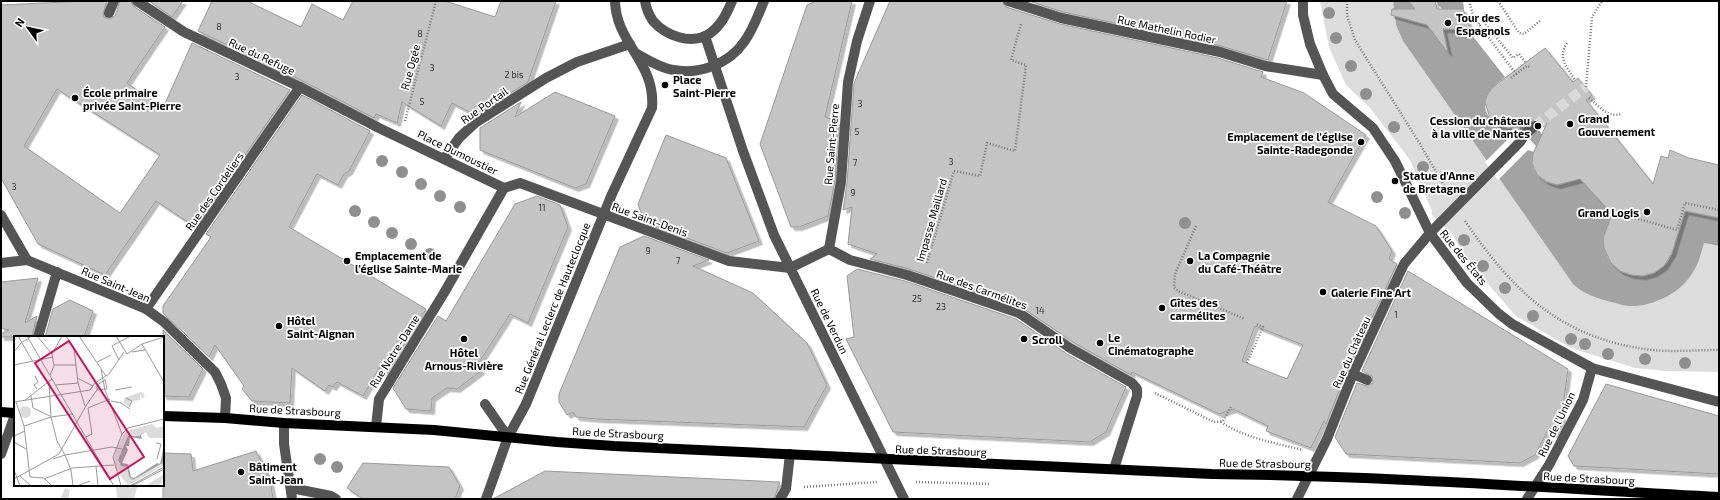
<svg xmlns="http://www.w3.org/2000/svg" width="1720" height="500" font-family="'Exo 2',sans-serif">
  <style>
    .green { fill: #dcdcdc }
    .water { fill: #a3a3a3 }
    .pier { fill: #fff }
    .building { fill: #c4c4c4; stroke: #999; fill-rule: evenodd; filter: url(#shadow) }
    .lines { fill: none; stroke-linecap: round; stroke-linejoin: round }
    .minor-tunnel { stroke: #d9d9d9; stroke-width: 10; stroke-dasharray: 10 5; stroke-linecap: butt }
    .path { stroke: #777; stroke-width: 2.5; stroke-dasharray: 1 2; stroke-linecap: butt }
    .minor { stroke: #555; stroke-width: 10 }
    .major { stroke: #000; stroke-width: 10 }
    .tree { fill: #8f8f8f }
    .poi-dot { fill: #000; stroke: #fff; stroke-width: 1.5 }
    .labels { text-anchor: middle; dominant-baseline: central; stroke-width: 3.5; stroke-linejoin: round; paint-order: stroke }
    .number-label { font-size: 9px; fill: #313131 }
    .poi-label { font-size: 11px; font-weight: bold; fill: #000; stroke: #fff; text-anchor: start }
    .street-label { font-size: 11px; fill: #000; stroke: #fff }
    .inset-road { fill: none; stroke: #999; stroke-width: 1 }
    .view { fill: #c2185b; fill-opacity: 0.15; stroke: #c2185b; stroke-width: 2 }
    .inset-edge { fill: none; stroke: #000; stroke-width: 2 }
  </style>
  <defs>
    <filter id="shadow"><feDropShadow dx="3.5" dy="3.5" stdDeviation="0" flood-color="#0004"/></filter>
  </defs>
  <rect width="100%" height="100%" fill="#fff"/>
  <g class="green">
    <path d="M 1320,1 L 1393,1 L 1396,25 L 1403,41 L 1573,284 L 1579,289 C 1592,294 1620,306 1632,306 C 1639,306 1646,304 1653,302 C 1683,293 1695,272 1704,243 L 1719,246 L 1719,372 L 1665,371 L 1635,368 L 1571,348 L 1516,316 L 1467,260 L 1452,234 L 1432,215 L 1432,211 L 1410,160 L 1370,108 L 1346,85 L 1329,47 Z"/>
    <polygon points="116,486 137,487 134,499 117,499"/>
    <polygon points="65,488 70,490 68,499 60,499"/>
  </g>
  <g class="water">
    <path d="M 1393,1 L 1415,1 L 1441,29 L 1468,30 L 1505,77 C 1499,82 1492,86 1488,94 C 1477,113 1498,132 1517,127 C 1521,126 1526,121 1530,119 L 1545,138 C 1532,151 1526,167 1543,180 C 1547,182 1553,185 1557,184 C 1564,183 1571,178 1578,176 L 1612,214 L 1603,238 L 1608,258 L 1620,271 L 1631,275 L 1643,276 L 1664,266 L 1668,261 L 1672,253 L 1685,211 L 1719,218 L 1719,246 L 1704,243 C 1701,253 1699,263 1693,272 C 1681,293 1653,307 1629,306 C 1623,306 1617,303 1611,302 C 1597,298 1583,294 1573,284 L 1403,41 L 1396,25 Z"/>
    <polygon points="1435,1 1463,1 1464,9 1442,9"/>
  </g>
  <polygon class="pier" points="1518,127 1536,146 1534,152 1528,150 1498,180 1485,162 1512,135 1512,128"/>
  <g class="building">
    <path d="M 86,1 L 107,1 L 103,14 L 104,17 L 109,19 L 115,16 L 120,1 L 131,1 L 133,6 L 165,27 L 127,83 L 163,108 L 192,43 L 290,90 L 195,227 L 156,201 L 105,275 L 38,244 L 1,178 L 1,5 ZM 57,89 L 160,155 L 120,213 L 24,146 Z"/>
    <polygon points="149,1 183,1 172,17"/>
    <polygon points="212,1 247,1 301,27 312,4 343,20 353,1 445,1 495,17 501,1 556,1 528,82 475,115 452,103 441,126 402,102 397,123 376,114 374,118 303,81 198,31"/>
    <polygon points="816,1 852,1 825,117 837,121 839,117 835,181 828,216 799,227 791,227 760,144 807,5"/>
    <path d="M 890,1 L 1002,1 L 1006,7 L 1060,24 L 1218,58 L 1263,72 L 1261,77 L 1304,93 L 1366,135 L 1328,202 L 1376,226 L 1392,251 L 1389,259 L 1397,264 L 1347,371 L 1326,424 L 1324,421 L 1311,448 L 1266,431 L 1268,426 L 1233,409 L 1219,414 L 1132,372 L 1131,375 L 1073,342 L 1021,307 L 909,269 L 870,259 L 877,254 L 848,244 L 852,207 L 843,210 L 847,183 L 854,83 ZM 1255,326 L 1303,345 L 1287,379 L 1242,361 Z"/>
    <polygon points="1029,1 1287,1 1268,60 1221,46 1063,12"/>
    <polygon points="1408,1 1435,1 1437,9 1463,9 1471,30 1443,29 1448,53 1427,25 1391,15 1392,9 1415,9"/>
    <polygon points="1545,48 1573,82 1578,78 1592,95 1586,100 1653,184 1661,156 1668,158 1670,150 1689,158 1719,165 1719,218 1685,211 1672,253 1664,266 1654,273 1643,276 1631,275 1620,271 1611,263 1604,248 1603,238 1612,214 1580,179 1557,185 1547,182 1537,175 1532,163 1533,154 1547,123 1541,124 1534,120 1525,126 1508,128 1497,125 1490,118 1485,103 1487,95 1493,87"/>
    <polygon points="555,92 615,116 586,184 575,188 480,150 480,128 521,102 515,117"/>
    <polygon points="302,95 370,131 349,171 344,174 338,185 317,174 289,227 426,309 385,376 380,367 363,396 337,382 333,387 329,385 325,391 292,368 290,403 252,401 242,389 244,386 215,345 209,357 163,313 163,306 211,237 206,234"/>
    <polygon points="666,135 726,158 759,241 727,253 644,222 638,204"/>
    <polygon points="537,196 560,205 568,227 528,323 510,314 478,364 481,371 457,389 447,388 432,398 431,411 406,409 393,388 438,316 446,321 515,204"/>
    <polygon points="644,236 709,260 693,266 753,293 807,343 827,385 804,427 597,419 576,417 573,412 567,415 559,402 559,394 620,247"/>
    <polygon points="857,269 905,281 1016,319 1067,354 1126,387 1106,432 1090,442 893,432 846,339 854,337 847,276"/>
    <polygon points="1408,271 1568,369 1560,430 1556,438 1549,428 1535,455 1520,463 1346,454 1335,437 1357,383 1367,386 1373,383 1372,376 1362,371"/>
    <polygon points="38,278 25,323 37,316 32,337 1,337 1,334 9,330 1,328 1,282"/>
    <polygon points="70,300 93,311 84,337 45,337 53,309"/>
    <polygon points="163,330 203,369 189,397 163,396"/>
    <polygon points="1606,384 1719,416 1719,474 1574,466 1568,456"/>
    <polygon points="256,451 270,479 273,499 163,499 163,453 191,454 193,471"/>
    <polygon points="363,463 449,467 460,486 455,499 363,499 347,488"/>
    <polygon points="545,471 610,474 780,482 774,499 493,499"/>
  </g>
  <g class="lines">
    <polyline class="minor-tunnel" points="1535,126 1586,87"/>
    <g class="path">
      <polyline points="1347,1 1347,15 1355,40 1420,144 1447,191"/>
      <polyline points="1469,1 1474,18 1516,74 1510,79"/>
      <polyline points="1498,1 1519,33 1524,34 1541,20"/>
      <polyline points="1479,24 1483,21 1513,58 1519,54 1526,63"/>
      <path d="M 1567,43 C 1557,58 1567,67 1575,80"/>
      <polyline points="1516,74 1527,66 1530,67"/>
      <polyline points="1586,87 1592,17 1602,1"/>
      <path d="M 1589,98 C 1600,107 1607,118 1622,114"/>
      <polyline points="405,121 436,1"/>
      <polyline points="1618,213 1677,230 1685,203 1719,210"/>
      <path d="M 1465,221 C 1514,293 1562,339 1652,350 C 1674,352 1697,350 1719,350"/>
      <polyline points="1196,226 1175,274 1174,287 1178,291 1245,319"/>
      <polyline points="927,263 954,171 980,176 987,143 1015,151 1026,65 1011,60 1021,24"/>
      <polyline points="1247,363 1263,327 1256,324"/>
      <polyline points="1155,393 1214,422 1223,421 1231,407"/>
      <path d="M 1221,422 C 1245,438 1275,443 1303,450"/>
      <polyline points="916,482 991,484"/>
      <polyline points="804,487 877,482"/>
    </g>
    <g class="minor">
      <polyline points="137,1 184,32 300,87 379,128 504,188"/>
      <path d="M 645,1 C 646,8 649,15 653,21 C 666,36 691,45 709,34 C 721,26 727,13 732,1"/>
      <polyline points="1008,1 1061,18 1220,52 1265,66 1323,75"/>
      <polyline points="1303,1 1303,15 1310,44 1323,75 1333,94 1373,128 1395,161 1430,233 1467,283 1499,314 1512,324 1592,368 1719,402"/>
      <polyline points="109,13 114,1"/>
      <polyline points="705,36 743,151 774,235 904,499"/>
      <path d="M 637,54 C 648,60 660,68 673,70 C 699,75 729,64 744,42 C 753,30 758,15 764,1"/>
      <polyline points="444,159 459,138 475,123 546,78 577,62 630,44"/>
      <polyline points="504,188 520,183 729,261 790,268"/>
      <polyline points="1,215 27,260"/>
      <polyline points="829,249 850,260 907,275 1019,313 1070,348 1132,383 1137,389 1137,396 1114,469"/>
      <polyline points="829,249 841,182 848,82 857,41 870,1"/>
      <polyline points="1,263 27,260 146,309 164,322 215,372 221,384 226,398 225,418"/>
      <polyline points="790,268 829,249"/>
      <polyline points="146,309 300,87"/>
      <polyline points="38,337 57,272"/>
      <polyline points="1353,374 1367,380"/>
      <polyline points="485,404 508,437"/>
      <polyline points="284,423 284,444 292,499"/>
      <polyline points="376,427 379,399 444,293 504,188"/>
      <polyline points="1,454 15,415"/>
      <polyline points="291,488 331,496 336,499"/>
      <path d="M 486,499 L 508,437 L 526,404 L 612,194 L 652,108 C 656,62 616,44 615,1"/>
      <polyline points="780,499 786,489 790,454"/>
      <polyline points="1297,499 1327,439 1353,374 1404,264 1430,233 1520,142 1525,134 1535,126"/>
      <polyline points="1527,499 1549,465 1583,400 1592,368"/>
    </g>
    <g class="major">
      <polyline points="1,412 15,413"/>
      <path d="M 163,416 L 225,418 L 284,423 L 434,430 L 557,442 L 614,446 L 1212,474 C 1381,476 1550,488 1719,497"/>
    </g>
  </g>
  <g class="tree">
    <circle cx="1329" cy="13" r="6"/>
    <circle cx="1336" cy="38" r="6"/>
    <circle cx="1351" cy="66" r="6"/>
    <circle cx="1366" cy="94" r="6"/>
    <circle cx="1394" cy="127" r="6"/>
    <circle cx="382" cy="161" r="6"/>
    <circle cx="1423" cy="167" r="6"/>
    <circle cx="402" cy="172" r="6"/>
    <circle cx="421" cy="184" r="6"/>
    <circle cx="440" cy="196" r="6"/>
    <circle cx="1377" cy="197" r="6"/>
    <circle cx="460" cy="207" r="6"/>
    <circle cx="355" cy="211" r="6"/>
    <circle cx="1405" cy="213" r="6"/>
    <circle cx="374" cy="222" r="6"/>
    <circle cx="1185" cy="223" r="6"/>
    <circle cx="392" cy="233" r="6"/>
    <circle cx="1464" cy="240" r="6"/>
    <circle cx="411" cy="244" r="6"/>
    <circle cx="430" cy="254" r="6"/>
    <circle cx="1483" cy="266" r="6"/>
    <circle cx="1505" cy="288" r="6"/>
    <circle cx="1533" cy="316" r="6"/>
    <circle cx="1571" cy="339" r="6"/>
    <circle cx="1585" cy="344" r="6"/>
    <circle cx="1608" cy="354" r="6"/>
    <circle cx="1645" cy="359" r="6"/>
    <circle cx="1685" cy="363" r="6"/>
    <circle cx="320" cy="459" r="6"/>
    <circle cx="337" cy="467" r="6"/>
  </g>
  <g class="poi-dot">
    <circle cx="1448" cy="23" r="4"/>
    <circle cx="665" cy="85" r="4"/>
    <circle cx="75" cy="98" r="4"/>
    <circle cx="1570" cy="124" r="4"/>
    <circle cx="1538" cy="126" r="4"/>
    <circle cx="1361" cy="142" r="4"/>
    <circle cx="1395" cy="181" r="4"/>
    <circle cx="1647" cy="212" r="4"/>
    <circle cx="347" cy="261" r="4"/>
    <circle cx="1190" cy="261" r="4"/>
    <circle cx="1323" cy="292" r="4"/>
    <circle cx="1162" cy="308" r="4"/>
    <circle cx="279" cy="326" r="4"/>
    <circle cx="464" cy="339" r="4"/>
    <circle cx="1024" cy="339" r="4"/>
    <circle cx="1100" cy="343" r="4"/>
    <circle cx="241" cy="472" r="4"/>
  </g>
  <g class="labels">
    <g class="number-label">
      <text x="219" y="26">8</text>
      <text x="420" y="33">8</text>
      <text x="432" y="67">3</text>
      <text x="514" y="74">2 bis</text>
      <text x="237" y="76">3</text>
      <text x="422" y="101">5</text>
      <text x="860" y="103">3</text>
      <text x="857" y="131">5</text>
      <text x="951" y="161">3</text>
      <text x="855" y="162">7</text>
      <text x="14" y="186">3</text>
      <text x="853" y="192">9</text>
      <text x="542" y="207">11</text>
      <text x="648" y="250">9</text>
      <text x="678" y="260">7</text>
      <text x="917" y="298">25</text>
      <text x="941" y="306">23</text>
      <text x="1040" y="310">14</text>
      <text x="1396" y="314">1</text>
    </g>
    <g class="poi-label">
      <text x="1456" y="17">Tour des<tspan x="1456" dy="13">Espagnols</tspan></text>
      <text x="673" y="79">Place<tspan x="673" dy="13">Saint-Pierre</tspan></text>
      <text x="83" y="92">École primaire<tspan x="83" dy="13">privée Saint-Pierre</tspan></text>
      <text x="1578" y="118">Grand<tspan x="1578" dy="13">Gouvernement</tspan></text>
      <text x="1530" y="120" text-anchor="end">Cession du château<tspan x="1530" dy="13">à la ville de Nantes</tspan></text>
      <text x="1353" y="136" text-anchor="end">Emplacement de l'église<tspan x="1353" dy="13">Sainte-Radegonde</tspan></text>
      <text x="1403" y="175">Statue d'Anne<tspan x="1403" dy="13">de Bretagne</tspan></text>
      <text x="1639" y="212" text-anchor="end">Grand Logis</text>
      <text x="355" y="255">Emplacement de<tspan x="355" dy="13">l'église Sainte-Marie</tspan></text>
      <text x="1198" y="255">La Compagnie<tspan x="1198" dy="13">du Café-Théâtre</tspan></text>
      <text x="1331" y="292">Galerie Fine Art</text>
      <text x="1170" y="302">Gîtes des<tspan x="1170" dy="13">carmélites</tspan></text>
      <text x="287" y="320">Hôtel<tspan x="287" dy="13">Saint-Aignan</tspan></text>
      <text x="1108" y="337">Le<tspan x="1108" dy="13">Cinématographe</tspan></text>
      <text x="1032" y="339">Scroll</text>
      <text x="464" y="352" text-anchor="middle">Hôtel<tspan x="464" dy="13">Arnous-Rivière</tspan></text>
      <text x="249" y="466">Bâtiment<tspan x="249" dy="13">Saint-Jean</tspan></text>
    </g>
    <g class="street-label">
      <text transform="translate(1167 29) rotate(12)">Rue Mathelin Rodier</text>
      <text transform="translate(262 56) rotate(25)">Rue du Refuge</text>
      <text transform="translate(410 67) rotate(-75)">Rue Ogée</text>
      <text transform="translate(484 105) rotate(-35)">Rue Portail</text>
      <text transform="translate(831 144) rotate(-85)">Rue Saint-Pierre</text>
      <text transform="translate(458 152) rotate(26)">Place Dumoustier</text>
      <text transform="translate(214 191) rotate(-55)">Rue des Cordeliers</text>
      <text transform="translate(650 219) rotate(20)">Rue Saint-Denis</text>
      <text transform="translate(931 220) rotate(-74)">Impasse Maillard</text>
      <text transform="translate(1464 257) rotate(51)">Rue des États</text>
      <text transform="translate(116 284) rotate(23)">Rue Saint-Jean</text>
      <text transform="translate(982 289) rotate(20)">Rue des Carmélites</text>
      <text transform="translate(552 308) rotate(-68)">Rue Général Leclerc de Hauteclocque</text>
      <text transform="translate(830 321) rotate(64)">Rue de Verdun</text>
      <text transform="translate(394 351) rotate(-58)">Rue Notre-Dame</text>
      <text transform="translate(1351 352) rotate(-66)">Rue du Château</text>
      <text transform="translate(295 410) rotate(3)">Rue de Strasbourg</text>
      <text transform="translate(1556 424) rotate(-64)">Rue de l'Union</text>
      <text transform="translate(618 433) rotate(3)">Rue de Strasbourg</text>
      <text transform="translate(941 450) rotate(2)">Rue de Strasbourg</text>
      <text transform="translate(1265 463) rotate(1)">Rue de Strasbourg</text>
      <text transform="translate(1589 478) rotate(3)">Rue de Strasbourg</text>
    </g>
  </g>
  <g transform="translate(14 336)">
    <rect width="150" height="150" fill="#fff"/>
    <path d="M 127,56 L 131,59 L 129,63 L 126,58 L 126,64 L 119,65 L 116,70 L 110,68 L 110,62 ZM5 76a6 6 0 1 1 12 0a6 6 0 1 1-12 0ZM 138,88 L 143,92 L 150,90 L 150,102 L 135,102 L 132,96 L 126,100 L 115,100 L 104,124 L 105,128 L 113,131 L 115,141 L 119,144 L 147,129 L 150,117 L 150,129 L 117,148 L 113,148 L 101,132 L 100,121 L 103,111 L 112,95 ZM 150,138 L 147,148 L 132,150 L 139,145 Z" fill="#dcdcdc"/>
    <path d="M 132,95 L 127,99 L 128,103 L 116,101 L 115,110 L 112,110 L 114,114 L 108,127 L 114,128 L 117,141 L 120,142 L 143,127 L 146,128 L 150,110 L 149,127 L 119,144 L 115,141 L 113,131 L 107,130 L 104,124 L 114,100 L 125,100 Z" fill="#a3a3a3"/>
    <path class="inset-road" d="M 4,0 L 19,26M 13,0 L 100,150M 23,0 L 38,18 L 40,30 L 36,39M 52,0 L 60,12 L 64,47 L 71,70M 65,0 L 92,40M 102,0 L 113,18 L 128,8 L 150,1M 105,6 L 117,0M 128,8 L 150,46M 0,16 L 7,7 L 18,0M 118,16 L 131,14M 38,18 L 48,0M 105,24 L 98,10 L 105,6M 83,26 L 97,19M 0,29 L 39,21M 40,29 L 62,29M 87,33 L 91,54 L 108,98M 21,40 L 24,46 L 20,49 L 23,53M 63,42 L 79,50M 91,44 L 83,49 L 83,54 L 93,53 L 91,43M 35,46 L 37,81 L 43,105 L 51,119 L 39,123M 42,49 L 64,47M 101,54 L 118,51M 17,60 L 19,72 L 36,80M 112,62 L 118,65 L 115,71M 10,65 L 38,43M 97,65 L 107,67 L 116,73M 0,66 L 76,54 L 81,47 L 95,38 L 110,16M 2,66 L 10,90 L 16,141 L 30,142 L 38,150M 74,72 L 96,63M 10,90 L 37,81 L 59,78M 0,100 L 11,95M 72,101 L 78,98 L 74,72M 0,106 L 12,113M 142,107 L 147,108 L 143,123M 82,130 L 84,150M 0,134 L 6,150M 6,140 L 17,150M 0,143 L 45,118 L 73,68 L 83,54M 30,143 L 58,132 L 100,129M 59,150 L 57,134 L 51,119 L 98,111 L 113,114M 63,150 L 76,145M 107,150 L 99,121 L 108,98 L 114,92 L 150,83M 116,150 L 150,131M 118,150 L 150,133"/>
    <path class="view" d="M 55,5 L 130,121 L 96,143 L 21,27 Z"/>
    <rect width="150" height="150" class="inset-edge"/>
  </g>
  <rect width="1720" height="500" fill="none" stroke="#000000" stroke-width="4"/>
  <g transform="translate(28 28) rotate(303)" stroke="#ffffff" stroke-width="3" paint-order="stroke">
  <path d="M0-3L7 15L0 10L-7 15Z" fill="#000000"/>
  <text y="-6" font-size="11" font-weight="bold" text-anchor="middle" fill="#000000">N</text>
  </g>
</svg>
